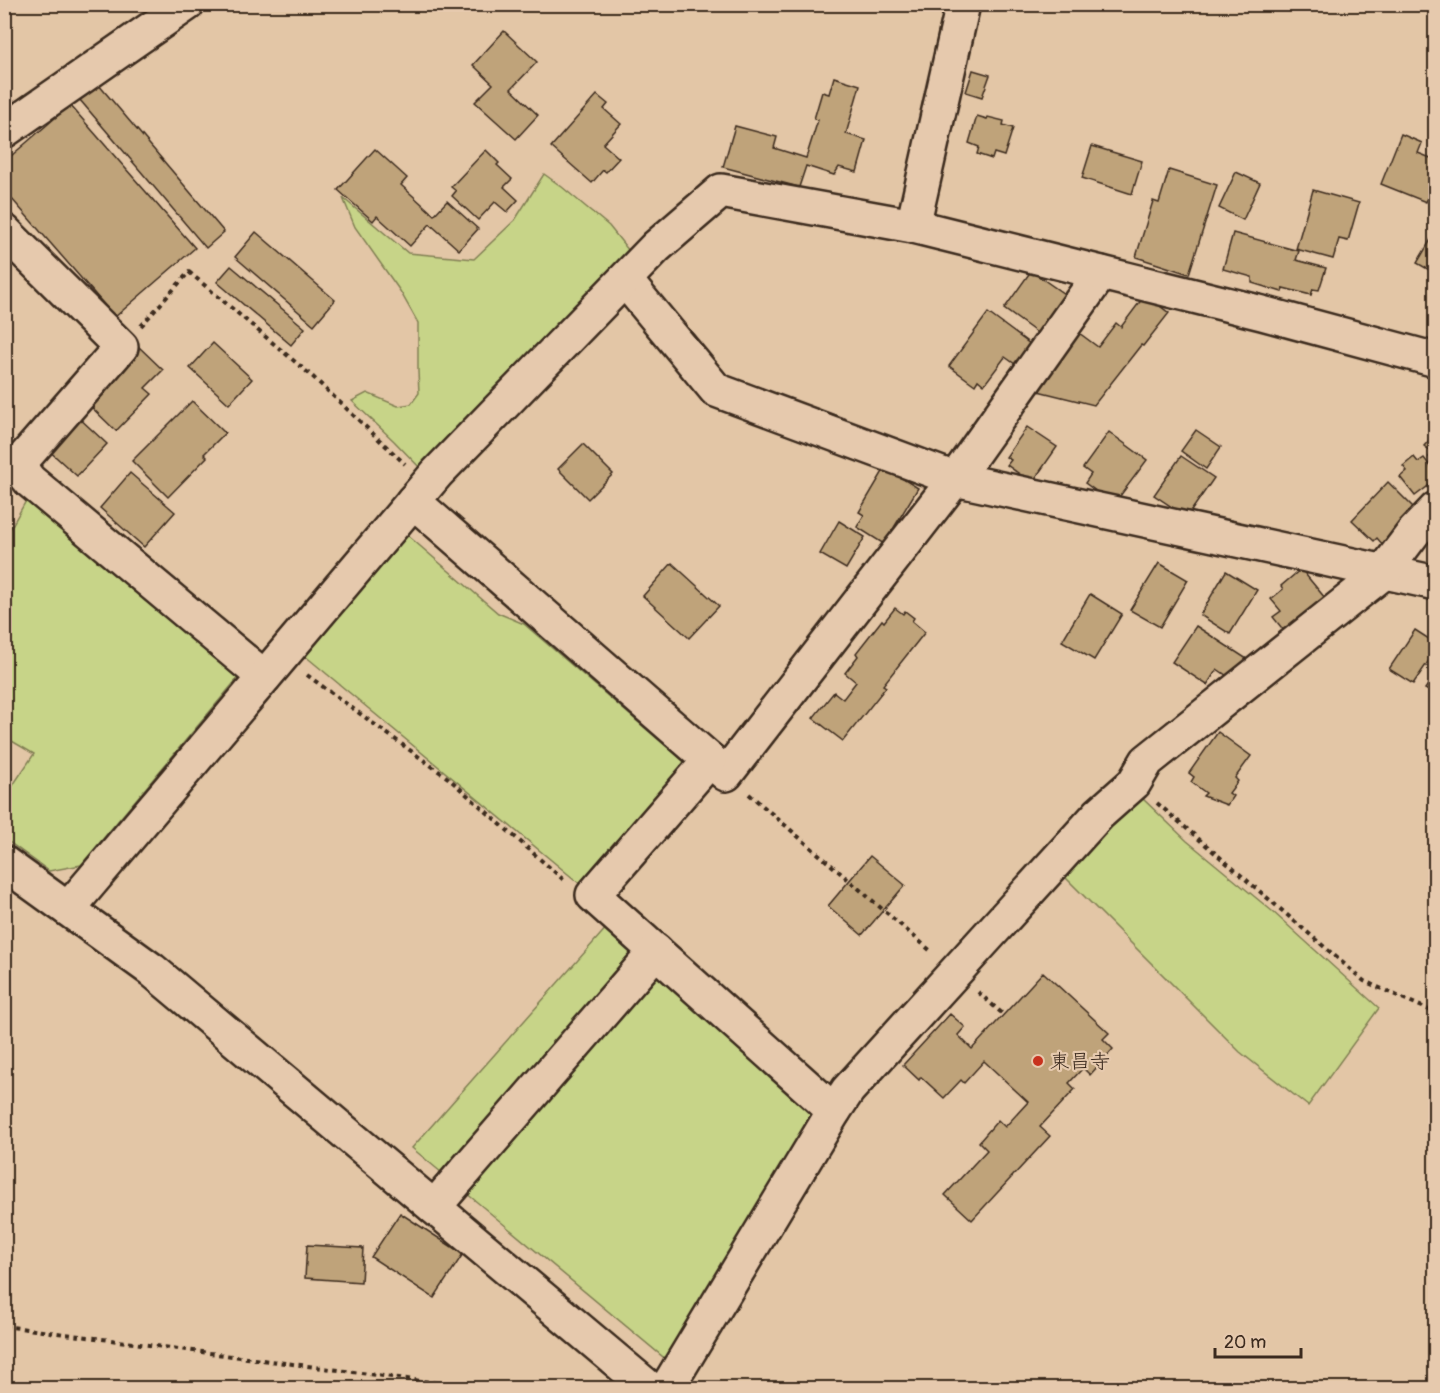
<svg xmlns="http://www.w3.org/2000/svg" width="1440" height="1393" font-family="Pangolin,'Klee One',sans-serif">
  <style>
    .green { fill: #c7d488; stroke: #817f53; stroke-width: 1.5 }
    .building { fill: #bfa37a; stroke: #3b2a1e; stroke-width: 1.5 }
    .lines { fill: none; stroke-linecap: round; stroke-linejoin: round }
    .minor-casing { stroke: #3b2a1e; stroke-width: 38 }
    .path { stroke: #3b2a1e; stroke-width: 4; stroke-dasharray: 4.5 4.5; stroke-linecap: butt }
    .minor { stroke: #e6c9ad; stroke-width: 33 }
    .poi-dot { fill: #c8321e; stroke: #e6c9ad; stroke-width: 2 }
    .labels { text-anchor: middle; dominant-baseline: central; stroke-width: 4.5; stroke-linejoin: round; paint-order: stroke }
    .poi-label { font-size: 20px; fill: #3b2a1e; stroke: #e6c9ad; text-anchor: start }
  </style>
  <rect width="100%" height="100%" fill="#e3c6a6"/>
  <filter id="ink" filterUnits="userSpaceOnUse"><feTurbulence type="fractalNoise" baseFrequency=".0167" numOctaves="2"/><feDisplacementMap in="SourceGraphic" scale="12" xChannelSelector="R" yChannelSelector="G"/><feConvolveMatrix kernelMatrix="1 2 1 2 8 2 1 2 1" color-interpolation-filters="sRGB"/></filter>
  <g filter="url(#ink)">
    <g class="green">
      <polygon points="544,174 562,187 609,226 629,251 621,259 433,464 423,471 394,441 352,401 367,393 398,406 411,404 419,393 418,371 418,323 400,291 355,227 343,198 408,253 474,259 515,220"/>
      <polygon points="31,492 243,672 81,865 49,871 5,839 5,797 34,754 5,737 5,538"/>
      <polygon points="406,534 498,613 524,624 688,765 586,882 580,884 304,655"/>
      <polygon points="1130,796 1143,799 1187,841 1272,911 1379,1008 1308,1106 1240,1052 1056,868"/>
      <polygon points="608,926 817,1108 668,1361 412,1148"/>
    </g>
    <g class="building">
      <polygon points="504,31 537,62 511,89 538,115 516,139 475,102 493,84 473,65"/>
      <polygon points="973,70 990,75 982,97 966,92"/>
      <polygon points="834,77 860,85 846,134 866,140 857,172 839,167 834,175 806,166 799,187 723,167 735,126 777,137 774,148 806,158 818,120 814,119 822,92 829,94"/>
      <polygon points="98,84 224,232 206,248 80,100"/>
      <polygon points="597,95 608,104 604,109 621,124 603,144 619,158 606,172 603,170 592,183 551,147"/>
      <polygon points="70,105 195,248 115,317 4,190 4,162"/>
      <polygon points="977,116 987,119 988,117 1004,121 1003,125 1013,128 1004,156 994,153 992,159 977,154 979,147 969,143"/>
      <polygon points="1401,134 1422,143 1418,153 1436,160 1436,180 1426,202 1381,184"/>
      <polygon points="1092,146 1142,161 1132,194 1082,178"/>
      <polygon points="375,149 407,178 401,185 434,215 447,201 478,229 459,250 430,224 410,246 377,216 373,221 338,190"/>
      <polygon points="486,150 499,163 497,165 512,179 504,187 518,200 507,212 495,202 478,220 452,196 456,191 451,187"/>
      <polygon points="1169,170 1217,185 1189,274 1136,257 1153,201 1159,203"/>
      <polygon points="1236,172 1260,183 1243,220 1219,208"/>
      <polygon points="1313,190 1359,203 1348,241 1339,239 1333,259 1296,249"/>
      <polygon points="1436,231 1436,267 1434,266 1431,271 1417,263"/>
      <polygon points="256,232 335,300 314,325 235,257"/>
      <polygon points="1233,233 1299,251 1296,260 1326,268 1319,290 1313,289 1311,295 1283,288 1282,292 1252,283 1252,277 1223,269"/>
      <polygon points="231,266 305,328 291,345 217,282"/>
      <polygon points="1031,271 1067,296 1040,335 1004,309"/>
      <polygon points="1145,295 1169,313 1143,346 1141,345 1094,405 1030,389 1075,330 1098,347 1116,323 1121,327"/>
      <polygon points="988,313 1030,344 1015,364 1005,357 984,385 978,380 975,385 949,366"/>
      <polygon points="213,343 252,379 229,404 190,368"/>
      <polygon points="138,346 163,370 145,388 152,394 116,431 86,402"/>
      <polygon points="192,401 225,433 204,454 207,457 168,497 132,461"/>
      <polygon points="76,415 107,444 77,476 46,448"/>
      <polygon points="1027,427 1057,447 1032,483 1007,465 1011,460 1006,457"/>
      <polygon points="1196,430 1221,447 1206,469 1181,451"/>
      <polygon points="1109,432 1147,460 1114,504 1085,483 1091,474 1083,468"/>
      <polygon points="1436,433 1436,464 1429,457 1433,453 1424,446"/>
      <polygon points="583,444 613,474 588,499 558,469"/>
      <polygon points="1181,456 1214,478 1187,517 1154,495"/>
      <polygon points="1414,457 1418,462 1424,458 1435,472 1432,475 1436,480 1415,496 1400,477 1407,471 1403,466"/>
      <polygon points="885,468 918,488 884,544 857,527 864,515 859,512"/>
      <polygon points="130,473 175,512 144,547 100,508"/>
      <polygon points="1388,482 1416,510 1383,545 1377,538 1374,541 1352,520"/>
      <polygon points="839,521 865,537 846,569 820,554"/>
      <polygon points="672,563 719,606 689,638 643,596"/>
      <polygon points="1159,563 1188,580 1160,627 1130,610"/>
      <polygon points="1301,569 1325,598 1285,632 1273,617 1281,611 1271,599 1283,589 1281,586"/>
      <polygon points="1226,571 1257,590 1230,634 1200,615"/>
      <polygon points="1090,594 1122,614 1094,660 1062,641"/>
      <polygon points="895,608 903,614 905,611 914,618 912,621 925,632 883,685 886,687 843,741 813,718 834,692 843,699 856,682 845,673 858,656 856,653 882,620 884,622"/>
      <polygon points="1196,626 1250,661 1236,682 1217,669 1207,685 1172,662"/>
      <polygon points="1415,630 1432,641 1436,636 1436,663 1430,659 1413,684 1389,669"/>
      <polygon points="1436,673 1436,695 1425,689"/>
      <polygon points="1218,732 1251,756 1235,778 1238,781 1229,793 1233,796 1227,805 1203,796 1206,793 1191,782 1194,777 1189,773"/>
      <polygon points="870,856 905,885 862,935 828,906"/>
      <polygon points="1043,972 1109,1033 1103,1039 1113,1049 1090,1075 1083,1068 1069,1083 1075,1089 1040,1127 1050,1136 972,1220 945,1195 987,1150 979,1142 998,1120 1005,1127 1028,1102 984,1061 964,1083 961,1080 944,1098 921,1077 919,1080 903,1065 950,1014 965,1027 958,1035 972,1049"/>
      <polygon points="400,1213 463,1254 434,1298 371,1257"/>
      <polygon points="307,1245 363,1248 361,1282 305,1278"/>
    </g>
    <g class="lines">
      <defs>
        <g id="minor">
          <polyline points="4,131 187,4"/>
          <polyline points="913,226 963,4"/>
          <polyline points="4,231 121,347 24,458 22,471 30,481 264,677"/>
          <polyline points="625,280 716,390 955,479 1436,583"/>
          <polyline points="413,501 726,774 955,479 1101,273"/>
          <polyline points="710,760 593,895 834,1111"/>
          <polyline points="4,863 152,970 649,1388"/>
          <polyline points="68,909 437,473 656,247 721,191 913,226 1262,313 1436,360"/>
          <polyline points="434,1207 656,951"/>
          <polyline points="667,1388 834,1111 848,1090 1099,814 1134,783 1147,761 1383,573 1414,532 1436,509"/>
        </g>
      </defs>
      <use href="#minor" class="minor-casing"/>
      <g class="path">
        <polyline points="141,326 189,272 313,377 405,464"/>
        <polyline points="307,675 448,778 566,882"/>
        <polyline points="749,794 932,952"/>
        <polyline points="1157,803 1364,981 1436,1013"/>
        <polyline points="978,992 1004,1015"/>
        <polyline points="4,1326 475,1388"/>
      </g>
      <use href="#minor" class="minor"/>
    </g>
  </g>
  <circle class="poi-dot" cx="1038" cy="1061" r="6"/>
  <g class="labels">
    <g class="poi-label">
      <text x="1050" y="1061">東昌寺</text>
    </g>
  </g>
  <rect width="1440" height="1393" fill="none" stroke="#e6c9ad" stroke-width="24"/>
  <rect x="12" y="12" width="1416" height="1369" fill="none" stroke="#3b2a1e" stroke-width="2" filter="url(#ink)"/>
  <path d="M1215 1348v9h86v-9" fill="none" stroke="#3b2a1e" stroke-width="3"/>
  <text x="1224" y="1348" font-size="18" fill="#3b2a1e" stroke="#e6c9ad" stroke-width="4.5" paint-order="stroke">20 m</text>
</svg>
